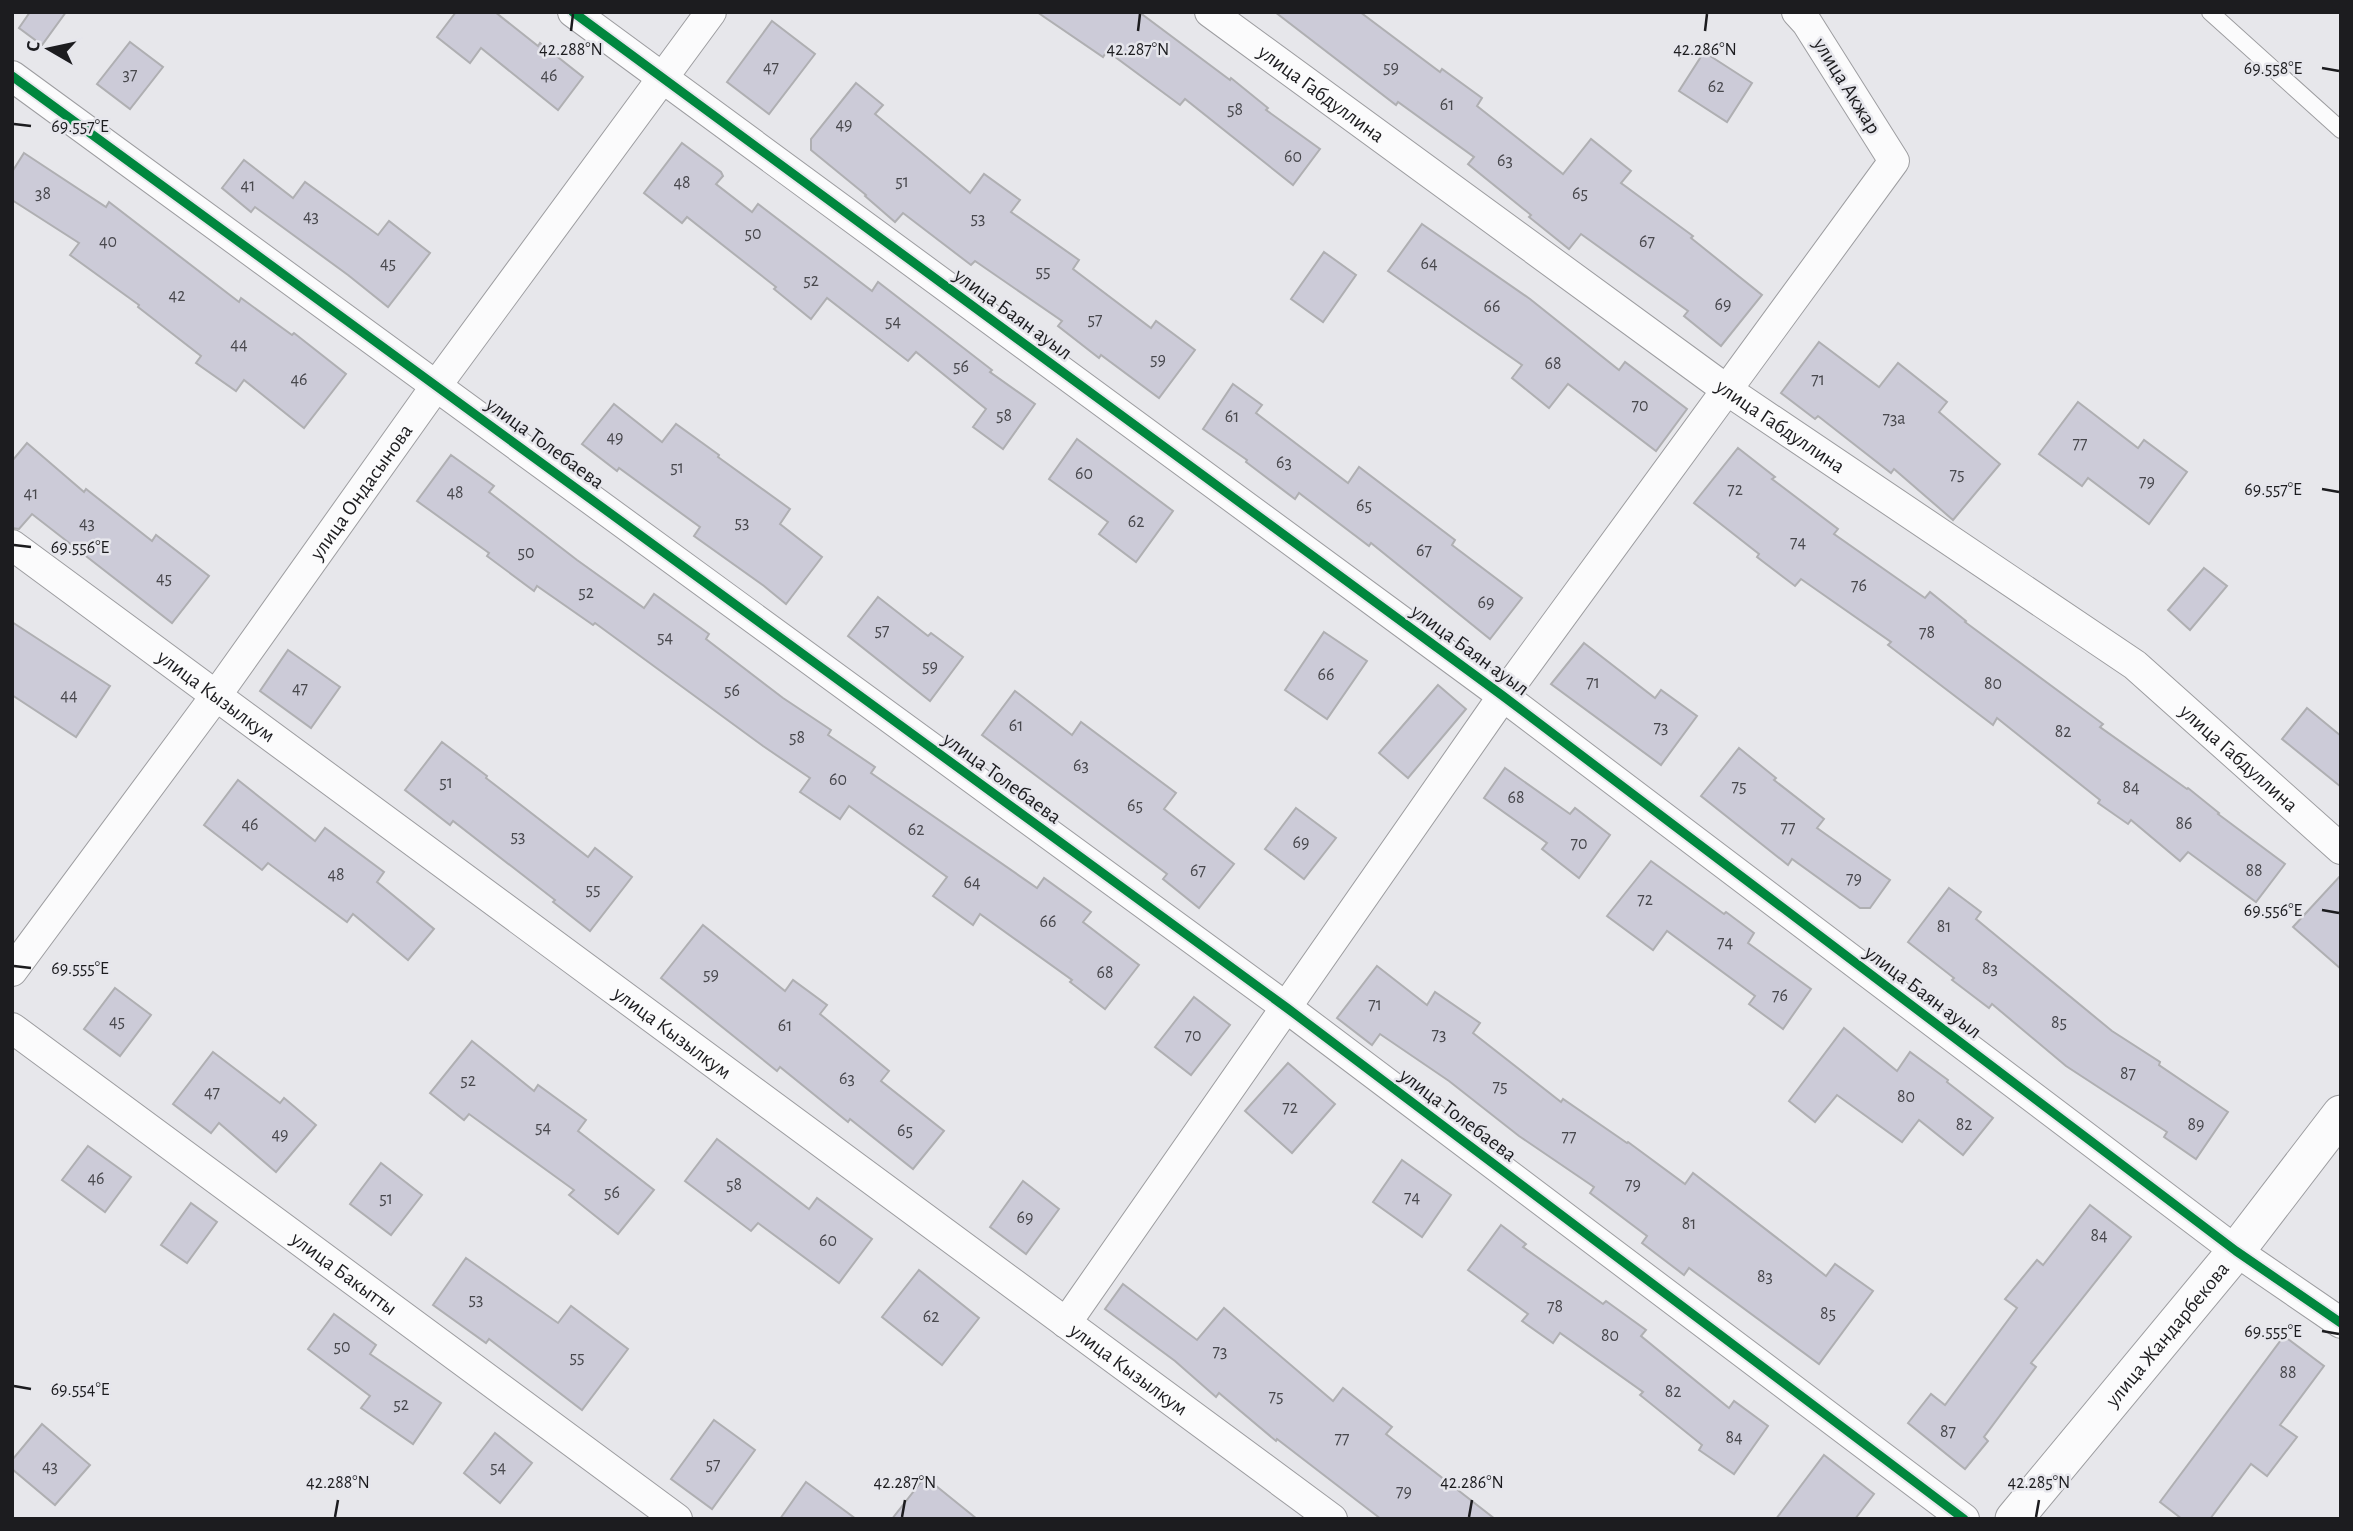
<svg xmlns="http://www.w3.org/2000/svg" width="2353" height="1531" font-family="'Alegreya Sans',sans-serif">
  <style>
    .building { fill: #cccbd8; stroke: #afafb2; stroke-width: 2 }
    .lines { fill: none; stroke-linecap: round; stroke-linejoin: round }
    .service-casing { stroke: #9d9da0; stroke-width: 18 }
    .minor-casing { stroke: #9d9da0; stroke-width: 32 }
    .tertiary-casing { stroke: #9d9da0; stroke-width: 39 }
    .service { stroke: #fbfbfc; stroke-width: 16 }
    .minor { stroke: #fbfbfc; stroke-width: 30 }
    .tertiary { stroke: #fbfbfc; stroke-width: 37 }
    .cycleway-casing { stroke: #e6e6ec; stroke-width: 13 }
    .cycleway { stroke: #00873e; stroke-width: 9 }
    .ticks { fill: none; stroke: #1c1c1f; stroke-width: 2.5 }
    .labels { text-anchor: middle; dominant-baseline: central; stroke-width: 5; stroke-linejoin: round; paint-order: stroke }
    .number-label { font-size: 18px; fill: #48484d }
    .street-label { font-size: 21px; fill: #1c1c1f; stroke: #e6e6ec }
    .ticks-label { font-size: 18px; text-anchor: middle; fill: #1c1c1f; stroke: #e6e6ec; stroke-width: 5; stroke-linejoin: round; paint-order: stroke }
  </style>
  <rect width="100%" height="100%" fill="#e7e7eb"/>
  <g class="building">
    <polygon points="30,12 66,12 42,45 19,28"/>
    <polygon points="456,12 495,12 538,46 540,43 583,77 558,110 481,48 470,63 437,37"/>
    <polygon points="1037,12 1139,12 1230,80 1231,78 1268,108 1266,110 1320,149 1293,185 1185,99 1180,105 1107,51 1103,57"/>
    <polygon points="1275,12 1360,12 1440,72 1442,69 1482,98 1477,106 1563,174 1591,139 1631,171 1621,183 1693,236 1691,238 1762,295 1721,346 1684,316 1688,311 1581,234 1569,249 1529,217 1531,215 1468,164 1474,157 1398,102 1396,105"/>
    <polygon points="772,21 815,54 769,114 727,82"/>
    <polygon points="130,42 163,67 130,109 97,84"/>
    <polygon points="1704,52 1752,83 1727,122 1679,91"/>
    <polygon points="856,83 883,105 875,114 970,193 984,174 1020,200 1011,212 1079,260 1073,269 1151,328 1156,321 1195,350 1159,398 1101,355 1099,358 1058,326 1062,321 975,261 971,265 903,213 895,222 865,196 866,195 811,150 811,139"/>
    <polygon points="682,143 721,172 723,176 716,184 752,212 758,204 872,291 878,282 992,370 990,372 1035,404 1003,449 973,427 986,409 916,352 908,361 827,298 811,319 774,289 776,287 687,217 682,223 644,193"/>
    <polygon points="24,153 106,207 109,202 239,302 241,298 292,335 294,333 346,374 304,428 244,380 236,391 196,363 201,356 138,307 139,305 70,255 79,243 12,200 12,172"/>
    <polygon points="244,160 293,198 305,182 378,235 389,221 430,253 388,307 348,275 255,207 251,212 222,188"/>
    <polygon points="1422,224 1530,299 1619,370 1625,362 1687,409 1656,451 1568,384 1549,408 1512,378 1522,365 1388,271"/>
    <polygon points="1324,252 1356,275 1323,322 1291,299"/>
    <polygon points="1819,342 1879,387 1898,363 1947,402 1939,412 2000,464 1953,520 1894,469 1891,473 1818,416 1815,419 1781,393"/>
    <polygon points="1233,384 1262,405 1256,413 1348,483 1359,467 1455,540 1452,545 1522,598 1490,639 1371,543 1369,546 1299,493 1295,499 1246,462 1247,460 1203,429"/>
    <polygon points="2078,402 2138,448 2144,440 2187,472 2149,524 2088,478 2082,486 2039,454"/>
    <polygon points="614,404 662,442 676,424 719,455 718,457 790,509 780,524 822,557 786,604 764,586 694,536 700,527 619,468 617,471 582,444"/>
    <polygon points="1077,439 1173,511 1136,562 1099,534 1108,522 1049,479"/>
    <polygon points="27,443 84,492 86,489 152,541 156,535 209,576 172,623 32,514 19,529 12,528 12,461"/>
    <polygon points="1738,448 1775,477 1772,479 1838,529 1834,534 1925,598 1930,592 1966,621 1965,622 2103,724 2100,727 2187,789 2188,788 2219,813 2218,814 2285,864 2256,902 2188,852 2180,861 2131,820 2128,824 2098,803 2100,800 1997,718 1993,725 1888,645 1891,642 1801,579 1795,586 1757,557 1759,554 1694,503"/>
    <polygon points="451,455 494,486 489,492 577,560 644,608 654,594 709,634 706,639 783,698 831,730 828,735 875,767 871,773 1037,888 1044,878 1091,912 1083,922 1139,965 1105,1009 1070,982 1072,980 980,914 973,925 933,896 947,877 849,806 840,819 800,792 810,778 763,746 595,623 593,625 537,586 534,591 487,556 489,553 417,501"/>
    <polygon points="2204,568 2227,586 2190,630 2168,610"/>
    <polygon points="878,597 928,636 931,633 963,657 930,701 848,636"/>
    <polygon points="12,622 110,686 76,737 12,695"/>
    <polygon points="1324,632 1367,661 1327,719 1285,690"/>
    <polygon points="1584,643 1655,698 1661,690 1697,716 1661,765 1551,684"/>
    <polygon points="288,650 340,687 311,728 260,691"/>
    <polygon points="1438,685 1466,709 1408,778 1379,753"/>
    <polygon points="1015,691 1072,735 1081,722 1176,793 1164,809 1234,864 1199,908 1163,879 1167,874 982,735"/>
    <polygon points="2307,708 2341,736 2341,787 2282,739"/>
    <polygon points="442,742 487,776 486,778 588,857 595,848 632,877 590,931 553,902 555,900 453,821 450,825 405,790"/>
    <polygon points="1739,748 1776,778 1774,780 1824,819 1817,828 1890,880 1870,908 1860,908 1792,859 1788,865 1701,796"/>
    <polygon points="1505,768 1570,814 1575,808 1610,835 1579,878 1542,849 1547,843 1484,798"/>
    <polygon points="238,780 315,841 325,828 384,872 377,882 434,929 408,960 353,914 347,922 268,863 262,870 204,825"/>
    <polygon points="1296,808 1336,838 1304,879 1265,849"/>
    <polygon points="1651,861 1724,914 1726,912 1754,933 1748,943 1811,989 1783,1029 1749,1004 1755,996 1667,931 1653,950 1607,916"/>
    <polygon points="2341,875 2341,969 2293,927"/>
    <polygon points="1949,888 1981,912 1976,919 2112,1031 2160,1062 2159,1065 2228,1112 2196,1159 2164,1137 2167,1132 2066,1066 1992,1004 1989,1008 1952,980 1954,978 1908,942"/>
    <polygon points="703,925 785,991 793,980 827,1005 820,1014 889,1071 881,1081 944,1131 913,1169 850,1119 848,1122 780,1067 777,1071 661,978"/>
    <polygon points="1377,966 1427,1005 1435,992 1480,1023 1473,1033 1561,1102 1563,1099 1627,1143 1628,1142 1685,1184 1693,1173 1826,1276 1835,1264 1873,1291 1819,1364 1689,1268 1684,1275 1642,1243 1647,1236 1590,1193 1594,1187 1519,1136 1449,1081 1380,1034 1372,1045 1337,1018"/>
    <polygon points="115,988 151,1015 120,1056 84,1029"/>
    <polygon points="1194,997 1230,1025 1191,1075 1155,1047"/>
    <polygon points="1844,1028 1897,1071 1910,1052 1948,1080 1947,1082 1993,1118 1963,1155 1919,1120 1902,1142 1837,1095 1815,1122 1789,1101"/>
    <polygon points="472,1041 534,1091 538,1085 586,1120 578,1131 654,1190 618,1234 569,1195 574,1190 469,1114 464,1120 430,1093"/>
    <polygon points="213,1052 280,1103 284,1098 316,1125 276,1172 219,1123 211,1133 173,1104"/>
    <polygon points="1288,1063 1335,1104 1292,1153 1245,1111"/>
    <polygon points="717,1139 809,1209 817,1198 872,1239 839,1283 758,1223 751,1231 685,1181"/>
    <polygon points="88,1146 131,1177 105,1212 62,1180"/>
    <polygon points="1402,1160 1451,1195 1422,1237 1373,1202"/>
    <polygon points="381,1163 422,1195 391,1235 350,1204"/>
    <polygon points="1023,1181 1059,1209 1026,1254 990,1227"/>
    <polygon points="191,1203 217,1222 187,1263 161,1245"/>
    <polygon points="2090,1205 2131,1237 2031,1363 2036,1367 1984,1437 1988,1441 1965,1469 1908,1423 1931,1394 1945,1405 2017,1308 2005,1299 2037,1260 2043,1265"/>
    <polygon points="1501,1225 1526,1244 1523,1247 1603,1304 1606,1301 1646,1330 1641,1336 1729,1408 1734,1401 1768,1426 1734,1474 1699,1450 1702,1445 1640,1395 1643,1392 1560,1333 1553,1343 1522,1321 1528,1314 1468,1270"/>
    <polygon points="466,1258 558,1323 571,1306 628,1349 582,1410 489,1339 486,1343 433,1305"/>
    <polygon points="919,1270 979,1318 942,1365 882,1317"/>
    <polygon points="1123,1284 1197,1340 1224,1308 1333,1401 1343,1388 1392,1427 1386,1434 1495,1519 1381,1519 1277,1439 1276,1441 1219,1393 1216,1397 1175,1361 1105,1309"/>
    <polygon points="334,1314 376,1345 370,1354 441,1403 413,1444 361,1408 370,1396 308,1349"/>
    <polygon points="2284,1336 2324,1366 2280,1425 2297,1437 2267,1476 2251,1464 2210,1519 2182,1519 2160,1502"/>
    <polygon points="714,1420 755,1450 712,1509 671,1479"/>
    <polygon points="42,1424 90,1465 55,1505 12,1469 12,1460"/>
    <polygon points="495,1433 532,1463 500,1503 464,1473"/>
    <polygon points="1824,1455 1874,1494 1855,1519 1776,1519"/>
    <polygon points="925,1477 977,1519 892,1519"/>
    <polygon points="806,1482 856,1519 780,1519"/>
  </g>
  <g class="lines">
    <defs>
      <polyline id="service" points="2210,12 2341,130"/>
      <g id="minor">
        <polyline points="573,12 1503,696 2236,1251 2341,1323"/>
        <path id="s1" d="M 1210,12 L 1727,390 L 2135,665 L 2341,849"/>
        <polyline points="12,76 1287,1008 1964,1519"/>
        <path id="s2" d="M 12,545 L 1332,1519"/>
        <path id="s3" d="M 12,971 L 215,697 L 436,386 L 711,12"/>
        <path id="s4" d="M 12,1028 L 677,1519"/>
        <polyline points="1066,1323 1503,696 1894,161 1807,23 1797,12"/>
      </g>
      <g id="tertiary">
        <path id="s5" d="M 2014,1519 L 2236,1251 L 2341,1114"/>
      </g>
    </defs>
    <use href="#service" class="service-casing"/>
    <use href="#minor" class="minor-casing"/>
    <use href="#tertiary" class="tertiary-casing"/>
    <use href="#service" class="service"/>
    <use href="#minor" class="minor"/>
    <use href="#tertiary" class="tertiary"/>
    <defs>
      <g id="cycleway">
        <polyline points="573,12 1503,696 2236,1251 2341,1323"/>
        <polyline points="12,76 1287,1008 1964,1519"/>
      </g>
    </defs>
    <use href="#cycleway" class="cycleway-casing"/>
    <use href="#cycleway" class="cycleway"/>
  </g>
  <path class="ticks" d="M 571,31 L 573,14M 1138,31 L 1140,14M 1705,31 L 1707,14M 2322,68 L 2339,71M 14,124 L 31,126M 2322,489 L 2339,492M 14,545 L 31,547M 2322,910 L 2339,913M 14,966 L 31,968M 2322,1331 L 2339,1334M 14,1386 L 31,1389M 335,1517 L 338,1500M 902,1517 L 905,1500M 1469,1517 L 1472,1500M 2036,1517 L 2039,1500"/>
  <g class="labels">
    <g class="number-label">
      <text x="771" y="68">47</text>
      <text x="1391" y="68">59</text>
      <text x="130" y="75">37</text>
      <text x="549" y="76">46</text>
      <text x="1716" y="87">62</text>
      <text x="1447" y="105">61</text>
      <text x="1235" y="110">58</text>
      <text x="844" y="125">49</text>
      <text x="1293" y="157">60</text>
      <text x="1505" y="161">63</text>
      <text x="902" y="182">51</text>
      <text x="682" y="183">48</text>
      <text x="248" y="186">41</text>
      <text x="43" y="194">38</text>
      <text x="1580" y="194">65</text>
      <text x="311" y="217">43</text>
      <text x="978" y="219">53</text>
      <text x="753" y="234">50</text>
      <text x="108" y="242">40</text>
      <text x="1647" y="242">67</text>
      <text x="388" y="264">45</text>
      <text x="1429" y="264">64</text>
      <text x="1043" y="272">55</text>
      <text x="811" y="281">52</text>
      <text x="177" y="296">42</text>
      <text x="1723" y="305">69</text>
      <text x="1492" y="307">66</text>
      <text x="1095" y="320">57</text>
      <text x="893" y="322">54</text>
      <text x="239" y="345">44</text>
      <text x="1158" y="360">59</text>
      <text x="1553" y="364">68</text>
      <text x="961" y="367">56</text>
      <text x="299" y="380">46</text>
      <text x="1818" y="380">71</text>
      <text x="1640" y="406">70</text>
      <text x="1004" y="416">58</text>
      <text x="1232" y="417">61</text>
      <text x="1894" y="419">73а</text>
      <text x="615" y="438">49</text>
      <text x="2080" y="444">77</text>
      <text x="1284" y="463">63</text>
      <text x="677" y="468">51</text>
      <text x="1084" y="474">60</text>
      <text x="1957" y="475">75</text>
      <text x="2147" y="482">79</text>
      <text x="1735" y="490">72</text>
      <text x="455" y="493">48</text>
      <text x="31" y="494">41</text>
      <text x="1364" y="506">65</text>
      <text x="1136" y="522">62</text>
      <text x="742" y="523">53</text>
      <text x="87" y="524">43</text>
      <text x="1798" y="543">74</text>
      <text x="1424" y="551">67</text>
      <text x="526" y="553">50</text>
      <text x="164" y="579">45</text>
      <text x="1859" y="586">76</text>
      <text x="586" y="593">52</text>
      <text x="1486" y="603">69</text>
      <text x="882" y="631">57</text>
      <text x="1927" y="633">78</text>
      <text x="665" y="638">54</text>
      <text x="930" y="667">59</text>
      <text x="1326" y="675">66</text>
      <text x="1593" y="683">71</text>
      <text x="1993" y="684">80</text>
      <text x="300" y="689">47</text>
      <text x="732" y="691">56</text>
      <text x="69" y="696">44</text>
      <text x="1016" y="726">61</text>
      <text x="1661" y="728">73</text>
      <text x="2063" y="732">82</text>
      <text x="797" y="738">58</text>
      <text x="1081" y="766">63</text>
      <text x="838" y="780">60</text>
      <text x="446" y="783">51</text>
      <text x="1739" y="787">75</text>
      <text x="2131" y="788">84</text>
      <text x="1516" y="798">68</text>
      <text x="1135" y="806">65</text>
      <text x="2184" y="824">86</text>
      <text x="250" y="825">46</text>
      <text x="1788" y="828">77</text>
      <text x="916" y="830">62</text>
      <text x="518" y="837">53</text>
      <text x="1301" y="843">69</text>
      <text x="1579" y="844">70</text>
      <text x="1198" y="871">67</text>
      <text x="2254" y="871">88</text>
      <text x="336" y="875">48</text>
      <text x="1854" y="879">79</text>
      <text x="972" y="883">64</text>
      <text x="593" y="890">55</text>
      <text x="1645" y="900">72</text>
      <text x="1048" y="922">66</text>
      <text x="1944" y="927">81</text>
      <text x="1725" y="943">74</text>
      <text x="1990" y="969">83</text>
      <text x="1105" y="973">68</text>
      <text x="711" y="975">59</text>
      <text x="1780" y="996">76</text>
      <text x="1375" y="1005">71</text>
      <text x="117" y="1022">45</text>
      <text x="2059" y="1023">85</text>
      <text x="785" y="1026">61</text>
      <text x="1439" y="1035">73</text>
      <text x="1193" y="1036">70</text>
      <text x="2128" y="1074">87</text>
      <text x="847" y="1079">63</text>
      <text x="468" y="1081">52</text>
      <text x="1500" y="1087">75</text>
      <text x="212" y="1093">47</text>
      <text x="1906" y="1097">80</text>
      <text x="1290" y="1108">72</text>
      <text x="1964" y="1125">82</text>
      <text x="2196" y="1125">89</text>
      <text x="543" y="1128">54</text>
      <text x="905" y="1131">65</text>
      <text x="280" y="1135">49</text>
      <text x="1569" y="1137">77</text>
      <text x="96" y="1179">46</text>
      <text x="734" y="1185">58</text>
      <text x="1633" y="1185">79</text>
      <text x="612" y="1193">56</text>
      <text x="1412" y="1198">74</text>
      <text x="386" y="1199">51</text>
      <text x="1025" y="1218">69</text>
      <text x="1689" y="1224">81</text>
      <text x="2099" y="1236">84</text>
      <text x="828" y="1241">60</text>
      <text x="1765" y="1277">83</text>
      <text x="476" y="1300">53</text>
      <text x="1555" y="1307">78</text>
      <text x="1828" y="1314">85</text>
      <text x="931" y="1317">62</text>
      <text x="1610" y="1336">80</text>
      <text x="342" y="1347">50</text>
      <text x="1220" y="1352">73</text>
      <text x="577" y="1358">55</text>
      <text x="2288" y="1373">88</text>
      <text x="1673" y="1392">82</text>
      <text x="1276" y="1397">75</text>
      <text x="401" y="1405">52</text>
      <text x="1948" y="1432">87</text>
      <text x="1734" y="1438">84</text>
      <text x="1342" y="1439">77</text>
      <text x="713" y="1465">57</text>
      <text x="50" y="1467">43</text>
      <text x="498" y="1468">54</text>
      <text x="1404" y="1492">79</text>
    </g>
    <g class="street-label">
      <text transform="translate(1847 86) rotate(58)">улица Акжар</text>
      <text stroke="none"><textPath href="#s1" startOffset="138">улица Габдуллина</textPath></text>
      <text transform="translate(1013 314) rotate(36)">улица Баян ауыл</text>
      <text stroke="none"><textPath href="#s1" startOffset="705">улица Габдуллина</textPath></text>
      <text transform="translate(545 443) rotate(36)">улица Толебаева</text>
      <text stroke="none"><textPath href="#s3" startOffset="593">улица Ондасынова</textPath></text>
      <text transform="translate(1470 650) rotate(36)">улица Баян ауыл</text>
      <text stroke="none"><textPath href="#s2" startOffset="254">улица Кызылкум</textPath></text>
      <text stroke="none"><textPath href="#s1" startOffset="1272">улица Габдуллина</textPath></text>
      <text transform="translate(1002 778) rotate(36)">улица Толебаева</text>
      <text transform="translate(1923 992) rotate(37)">улица Баян ауыл</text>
      <text stroke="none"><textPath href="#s2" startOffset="821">улица Кызылкум</textPath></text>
      <text transform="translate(1458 1115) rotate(37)">улица Толебаева</text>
      <text stroke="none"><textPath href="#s4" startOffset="413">улица Бакытты</textPath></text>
      <text stroke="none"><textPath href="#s5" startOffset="240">улица Жандарбекова</textPath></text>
      <text stroke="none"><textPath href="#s2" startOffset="1388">улица Кызылкум</textPath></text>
    </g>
  </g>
  <g class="ticks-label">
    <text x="571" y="55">42.288°N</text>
    <text x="1138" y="55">42.287°N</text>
    <text x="1705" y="55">42.286°N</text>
    <text x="2273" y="74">69.558°E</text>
    <text x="80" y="132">69.557°E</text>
    <text x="2273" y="495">69.557°E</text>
    <text x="80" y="553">69.556°E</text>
    <text x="2273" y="916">69.556°E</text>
    <text x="80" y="974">69.555°E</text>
    <text x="2273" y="1337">69.555°E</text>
    <text x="80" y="1395">69.554°E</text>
    <text x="338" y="1488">42.288°N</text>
    <text x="905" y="1488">42.287°N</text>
    <text x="1472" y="1488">42.286°N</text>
    <text x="2039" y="1488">42.285°N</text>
  </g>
  <rect width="2353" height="1531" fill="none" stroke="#1c1c1f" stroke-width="28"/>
  <g transform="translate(49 49) rotate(279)" stroke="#e6e6ec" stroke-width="5" paint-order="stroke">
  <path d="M0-5L12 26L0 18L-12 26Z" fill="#1c1c1f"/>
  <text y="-10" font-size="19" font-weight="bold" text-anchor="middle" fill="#1c1c1f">С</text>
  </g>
</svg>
